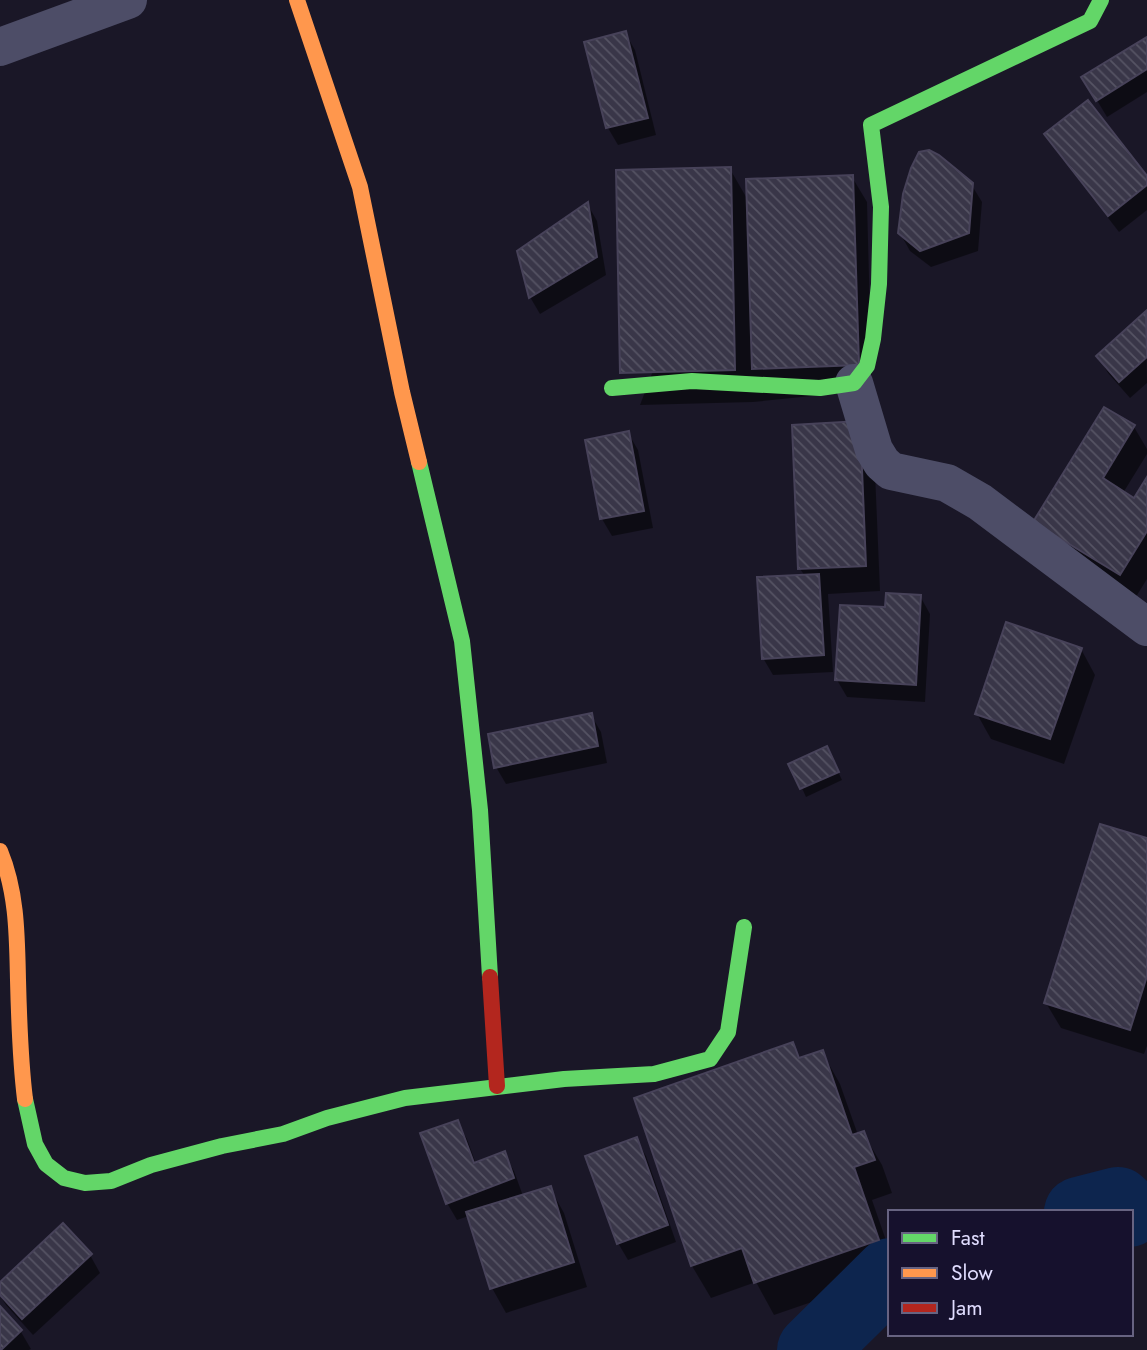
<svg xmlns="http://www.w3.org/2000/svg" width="1147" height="1350" font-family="Jost,sans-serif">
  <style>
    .shadow { fill: #0007 }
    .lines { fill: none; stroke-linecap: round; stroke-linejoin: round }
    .river { stroke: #0d254e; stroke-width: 70 }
    .building { fill: url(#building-back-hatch); stroke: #474259; stroke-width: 2 }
    .street { stroke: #4d4d67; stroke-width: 38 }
    .fast { stroke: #63d668; stroke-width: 16 }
    .slow { stroke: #ff974d; stroke-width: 16 }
    .jam { stroke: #b3261e; stroke-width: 16 }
  </style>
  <defs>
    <pattern id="building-back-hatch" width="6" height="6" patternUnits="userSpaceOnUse" patternTransform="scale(1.75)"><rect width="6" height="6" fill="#393648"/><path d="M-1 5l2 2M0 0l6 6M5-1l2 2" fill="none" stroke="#555363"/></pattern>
  </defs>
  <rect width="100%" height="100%" fill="#1a1727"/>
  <g class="shadow">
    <polygon points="625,33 635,50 656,135 618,145 608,128 586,44"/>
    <polygon points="1147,39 1147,92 1107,117 1083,77"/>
    <polygon points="1047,134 1147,179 1147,210 1119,232 1057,152"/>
    <polygon points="730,169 749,202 852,177 867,202 872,390 753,402 640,405"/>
    <polygon points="971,184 982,202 978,251 931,267 910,251 900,233"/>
    <polygon points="588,205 597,221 606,275 540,314 530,297 519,251"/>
    <polygon points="1146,313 1147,383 1130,398 1108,373 1098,356"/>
    <polygon points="794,426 874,448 880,591 828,594 833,672 773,675 763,658 805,576 800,569"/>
    <polygon points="1134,427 1147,449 1147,454 1123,493 1134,500 1147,480 1147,579 1134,600 1035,522"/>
    <polygon points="628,433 638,450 653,528 612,536 602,519 587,441"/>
    <polygon points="920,596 930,614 925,702 847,697 837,680 887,609"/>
    <polygon points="1081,649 1095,675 1064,764 991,739 977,714"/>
    <polygon points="591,715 601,732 607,763 506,784 496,767"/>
    <polygon points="831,757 842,780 806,797 791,764"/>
    <polygon points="1147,840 1147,1046 1144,1054 1061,1028 1046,1003"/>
    <polygon points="792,1044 801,1059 822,1052 840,1084 858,1135 863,1133 882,1165 892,1193 872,1200 890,1252 890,1275 774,1315 756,1282 711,1298 692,1266 636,1099"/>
    <polygon points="457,1122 467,1139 476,1164 504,1154 514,1171 523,1196 550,1188 564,1213 587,1287 506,1313 492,1288 469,1216 457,1220 447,1203"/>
    <polygon points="636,1139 646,1156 676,1242 628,1260 618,1243"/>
    <polygon points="90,1255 100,1273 33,1335 6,1305 0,1296 0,1284"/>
    <polygon points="0,1309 21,1332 31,1349 29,1350 0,1350"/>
  </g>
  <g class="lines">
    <g class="river">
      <polyline points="1079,1212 1118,1202 1129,1212"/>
      <polyline points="812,1350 890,1273"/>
    </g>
  </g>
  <g class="building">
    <polygon points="626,31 648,118 606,128 584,42"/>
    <polygon points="1147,37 1147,69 1096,101 1081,77"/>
    <polygon points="1088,100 1147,176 1147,185 1108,216 1044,134"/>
    <polygon points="929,150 939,155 973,183 969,233 920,251 898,233 903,194 911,168 919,152"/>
    <polygon points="731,167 735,370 620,373 616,170"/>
    <polygon points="853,175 859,365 752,369 746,179"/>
    <polygon points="588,202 597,257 529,298 517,251"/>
    <polygon points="1146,311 1147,357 1119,382 1096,356"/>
    <polygon points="1104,407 1135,425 1103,478 1134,498 1147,477 1147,531 1120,575 1033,522"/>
    <polygon points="860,421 866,566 798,569 792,425"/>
    <polygon points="629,431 644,511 600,519 585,440"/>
    <polygon points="819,574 824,655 762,659 757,577"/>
    <polygon points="886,593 921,595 916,685 835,680 840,605 885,607"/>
    <polygon points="1006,622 1082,648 1050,739 975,714"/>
    <polygon points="592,713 598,746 494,768 488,734"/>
    <polygon points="827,746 839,772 800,789 788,764"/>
    <polygon points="1100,824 1147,838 1147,976 1130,1030 1044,1003"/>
    <polygon points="793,1042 799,1058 823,1050 852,1135 864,1131 875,1160 854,1167 879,1240 754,1283 742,1248 691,1266 634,1098"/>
    <polygon points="458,1120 474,1163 505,1151 514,1178 446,1204 420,1133"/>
    <polygon points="637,1137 668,1225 617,1244 585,1156"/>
    <polygon points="551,1186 574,1262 490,1289 466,1212"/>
    <polygon points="63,1223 92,1254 22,1319 0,1295 0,1282"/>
    <polygon points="0,1306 22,1330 1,1350 0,1350"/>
  </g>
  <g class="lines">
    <g class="street">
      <polyline points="0,47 128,0"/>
      <polyline points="854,383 874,450 882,463 891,471 947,483 980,502 1147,627"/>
    </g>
    <g class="fast">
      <polyline points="612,388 692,381 820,388 854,383 867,366 873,339 879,284 881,207 871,125 1090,21 1101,0"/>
      <polyline points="419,462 462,641 480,810 490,977"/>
      <polyline points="25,1099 35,1144 46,1164 64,1178 85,1183 111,1181 151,1165 222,1146 283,1134 327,1118 405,1098 564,1079 654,1074 710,1059 728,1032 744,927"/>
    </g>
    <g class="slow">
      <polyline points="297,0 360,187 402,392 419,462"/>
      <path d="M 0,851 C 17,892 17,935 18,980 C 19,1020 20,1059 25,1099"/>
    </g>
    <polyline class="jam" points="490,977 497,1086"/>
  </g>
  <rect x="888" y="1210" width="245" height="126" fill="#16112d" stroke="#676381" stroke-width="2"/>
  <rect x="902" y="1233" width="35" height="10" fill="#63d668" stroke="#676381" stroke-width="2"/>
  <text x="951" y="1245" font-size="21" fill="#e1ddff">Fast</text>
  <rect x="902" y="1268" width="35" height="10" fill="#ff974d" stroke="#676381" stroke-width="2"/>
  <text x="951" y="1280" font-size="21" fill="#e1ddff">Slow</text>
  <rect x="902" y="1303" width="35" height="10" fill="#b3261e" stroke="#676381" stroke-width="2"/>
  <text x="951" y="1315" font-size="21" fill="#e1ddff">Jam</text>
</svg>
